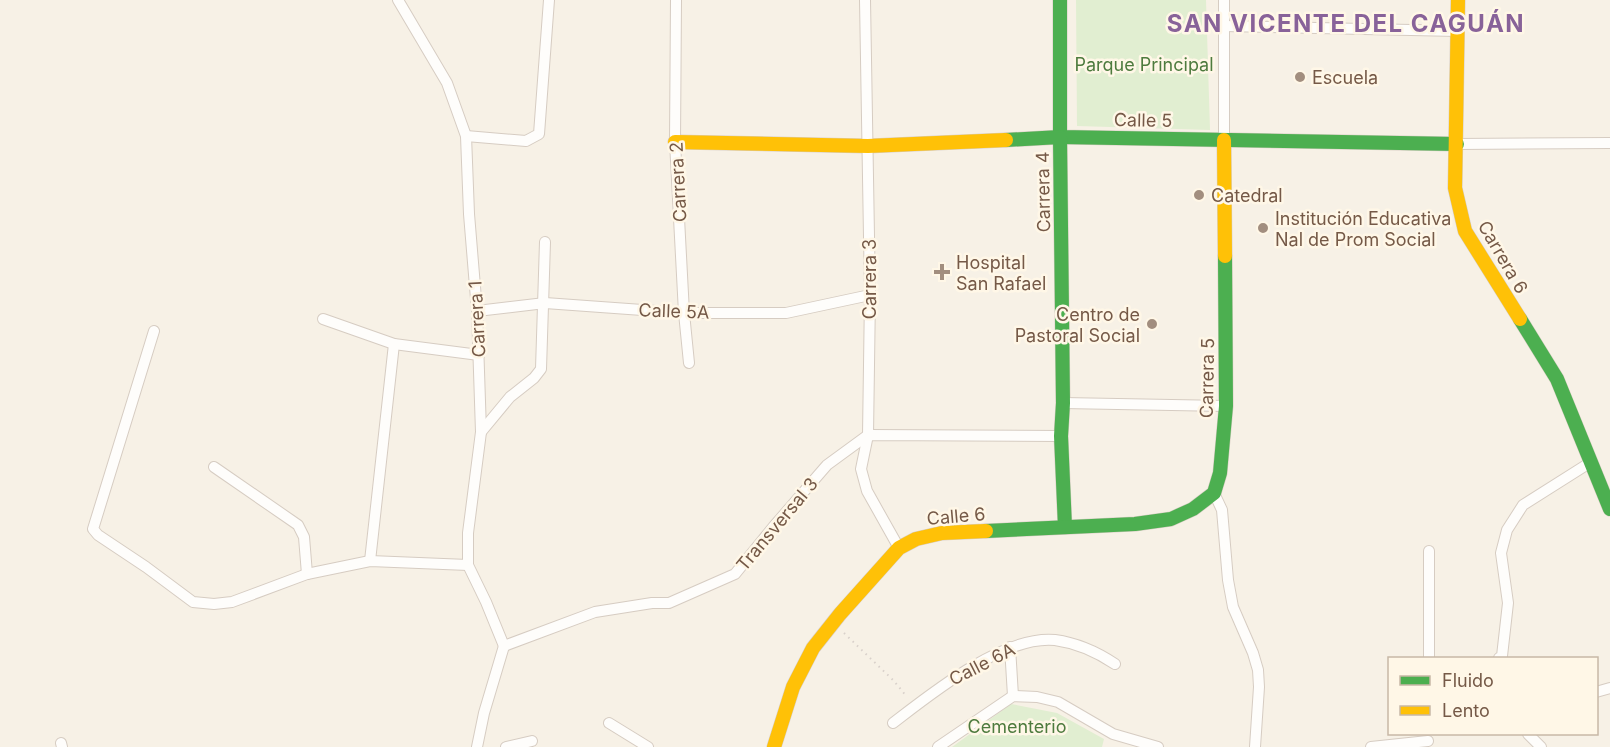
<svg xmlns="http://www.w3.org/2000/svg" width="1610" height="747" font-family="Inter,sans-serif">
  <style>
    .green { fill: #e1eed1 }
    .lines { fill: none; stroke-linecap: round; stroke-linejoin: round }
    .street-casing { stroke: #d6ccc2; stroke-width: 12 }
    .fast-casing { stroke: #d7cdc3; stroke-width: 15 }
    .slow-casing { stroke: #d7cdc3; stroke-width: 15 }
    .path { stroke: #d9d1cb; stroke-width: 2; stroke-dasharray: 1.5 4.5; stroke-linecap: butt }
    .street { stroke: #fefdfb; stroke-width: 10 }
    .fast { stroke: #4caf50; stroke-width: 14 }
    .slow { stroke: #ffc107; stroke-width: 14 }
    .poi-dot { fill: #a28e7f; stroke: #fff7e7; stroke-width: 2 }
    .labels { text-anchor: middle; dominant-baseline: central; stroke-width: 5; stroke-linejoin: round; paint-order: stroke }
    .park-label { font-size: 18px; fill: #4e7b3e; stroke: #fff7e7 }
    .poi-label { font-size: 18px; fill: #755947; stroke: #fff7e7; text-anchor: start }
    .street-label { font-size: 18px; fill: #755947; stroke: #fff7e7 }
    .district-label { font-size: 24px; font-weight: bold; letter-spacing: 1.5px; fill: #886299; stroke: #fff7e7 }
  </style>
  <rect width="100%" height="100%" fill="#f7f1e6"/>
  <g class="green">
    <polygon points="1076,0 1206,0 1210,130 1077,126"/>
    <polygon points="1011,704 1057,713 1104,739 1102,747 952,747"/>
  </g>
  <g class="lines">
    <defs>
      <g id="street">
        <polyline points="398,0 447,83 466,136 469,214 477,311 481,432 468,533 468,565 486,602 504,646"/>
        <polyline points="676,0 675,142 684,313 689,363"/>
        <polyline points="865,0 870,295 868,435 861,469 867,491 899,548"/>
        <polyline points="1224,0 1224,140"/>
        <polyline points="1224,26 1458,31"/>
        <polyline points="466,136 526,141 539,134 549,0"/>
        <polyline points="1457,144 1610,143"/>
        <polyline points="477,311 545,303 684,313 786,313 870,295"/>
        <polyline points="323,319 394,344 479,355"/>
        <polyline points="154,331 93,529 98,535 146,567 193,602 214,604 232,602 307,574 370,561 468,565"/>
        <polyline points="1063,403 1226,406"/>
        <polyline points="481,432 510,397 534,378 541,369 545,242"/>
        <polyline points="214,467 298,525 304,537 307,574"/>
        <polyline points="1214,493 1222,510 1228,580 1233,607 1253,653 1258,670 1259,687 1255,747"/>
        <polyline points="1429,551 1429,658"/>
        <polyline points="370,561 394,344"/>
        <polyline points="504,646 595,612 652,603 669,603 735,574 774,526 827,465 868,435 1061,436"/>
        <polyline points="1010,647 1013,696"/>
        <polyline points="1499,658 1502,656 1508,603 1501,553 1507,530 1523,505 1591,462"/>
        <polyline points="1596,692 1610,688"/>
        <polyline points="609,723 648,747"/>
        <path d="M 893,723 C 932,693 1004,635 1055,640 C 1077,643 1097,652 1115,664"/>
        <polyline points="1528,734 1541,747"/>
        <polyline points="61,743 62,747"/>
        <polyline points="477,747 484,713 504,646"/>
        <polyline points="506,747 532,741"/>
        <polyline points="938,747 1013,696 1037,697 1058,702 1113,734 1158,747"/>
        <polyline points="1371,747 1428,741"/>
      </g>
      <g id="fast">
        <polyline points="1060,0 1060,137 1457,144"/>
        <polyline points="1006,140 1060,137 1063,403 1061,436 1065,527"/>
        <polyline points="1520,319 1557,379 1610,509"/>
        <polyline points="986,531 1135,524 1171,519 1193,509 1214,493 1220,473 1226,406 1225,256"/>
      </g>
      <g id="slow">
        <polyline points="1458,0 1455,188 1465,231 1520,319"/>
        <polyline points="1224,140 1225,256"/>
        <polyline points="675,142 868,146 1006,140"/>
        <polyline points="774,747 793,687 813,648 840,614 899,548 916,539 942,533 986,531"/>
      </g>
    </defs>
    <use href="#street" class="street-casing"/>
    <use href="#fast" class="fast-casing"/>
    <use href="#slow" class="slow-casing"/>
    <polyline class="path" points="844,633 894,681 907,697"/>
    <use href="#street" class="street"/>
    <use href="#fast" class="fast"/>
    <use href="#slow" class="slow"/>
  </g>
  <g class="poi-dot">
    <circle cx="1300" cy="77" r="6"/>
    <circle cx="1199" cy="195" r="6"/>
    <circle cx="1263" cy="228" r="6"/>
    <path d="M939 263h6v6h6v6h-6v6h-6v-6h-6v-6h6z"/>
    <circle cx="1152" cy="324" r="6"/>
  </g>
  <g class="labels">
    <g class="park-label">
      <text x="1144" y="64">Parque Principal</text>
      <text x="1017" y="726">Cementerio</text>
    </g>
    <g class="poi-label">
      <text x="1312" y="77">Escuela</text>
      <text x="1211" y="195">Catedral</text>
      <text x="1275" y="218">Institución Educativa<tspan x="1275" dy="21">Nal de Prom Social</tspan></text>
      <text x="956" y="262">Hospital<tspan x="956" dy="21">San Rafael</tspan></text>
      <text x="1140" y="314" text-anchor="end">Centro de<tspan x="1140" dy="21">Pastoral Social</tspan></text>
    </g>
    <g class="street-label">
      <text transform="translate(1143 120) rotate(1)">Calle 5</text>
      <text transform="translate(678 182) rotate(-93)">Carrera 2</text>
      <text transform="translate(1043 192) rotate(-91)">Carrera 4</text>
      <text transform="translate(1503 257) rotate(60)">Carrera 6</text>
      <text transform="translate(869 279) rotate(-90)">Carrera 3</text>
      <text transform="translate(674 311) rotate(2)">Calle 5A</text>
      <text transform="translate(477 319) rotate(-93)">Carrera 1</text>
      <text transform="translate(1207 378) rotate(-89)">Carrera 5</text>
      <text transform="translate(956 516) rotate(-5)">Calle 6</text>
      <text transform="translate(777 524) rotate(-50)">Transversal 3</text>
      <text transform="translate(982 664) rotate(-27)">Calle 6A</text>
    </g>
    <g class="district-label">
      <text x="1346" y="23">SAN VICENTE DEL CAGUÁN</text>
    </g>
  </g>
  <rect x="1388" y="657" width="210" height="78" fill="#fff7e7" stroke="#c8b8a7" stroke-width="1.5"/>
  <rect x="1400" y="676" width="30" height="9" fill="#4caf50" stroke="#c8b8a7" stroke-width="1.5"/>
  <text x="1442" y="687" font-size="18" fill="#755947">Fluido</text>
  <rect x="1400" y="706" width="30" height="9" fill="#ffc107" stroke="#c8b8a7" stroke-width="1.5"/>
  <text x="1442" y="717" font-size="18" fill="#755947">Lento</text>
</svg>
